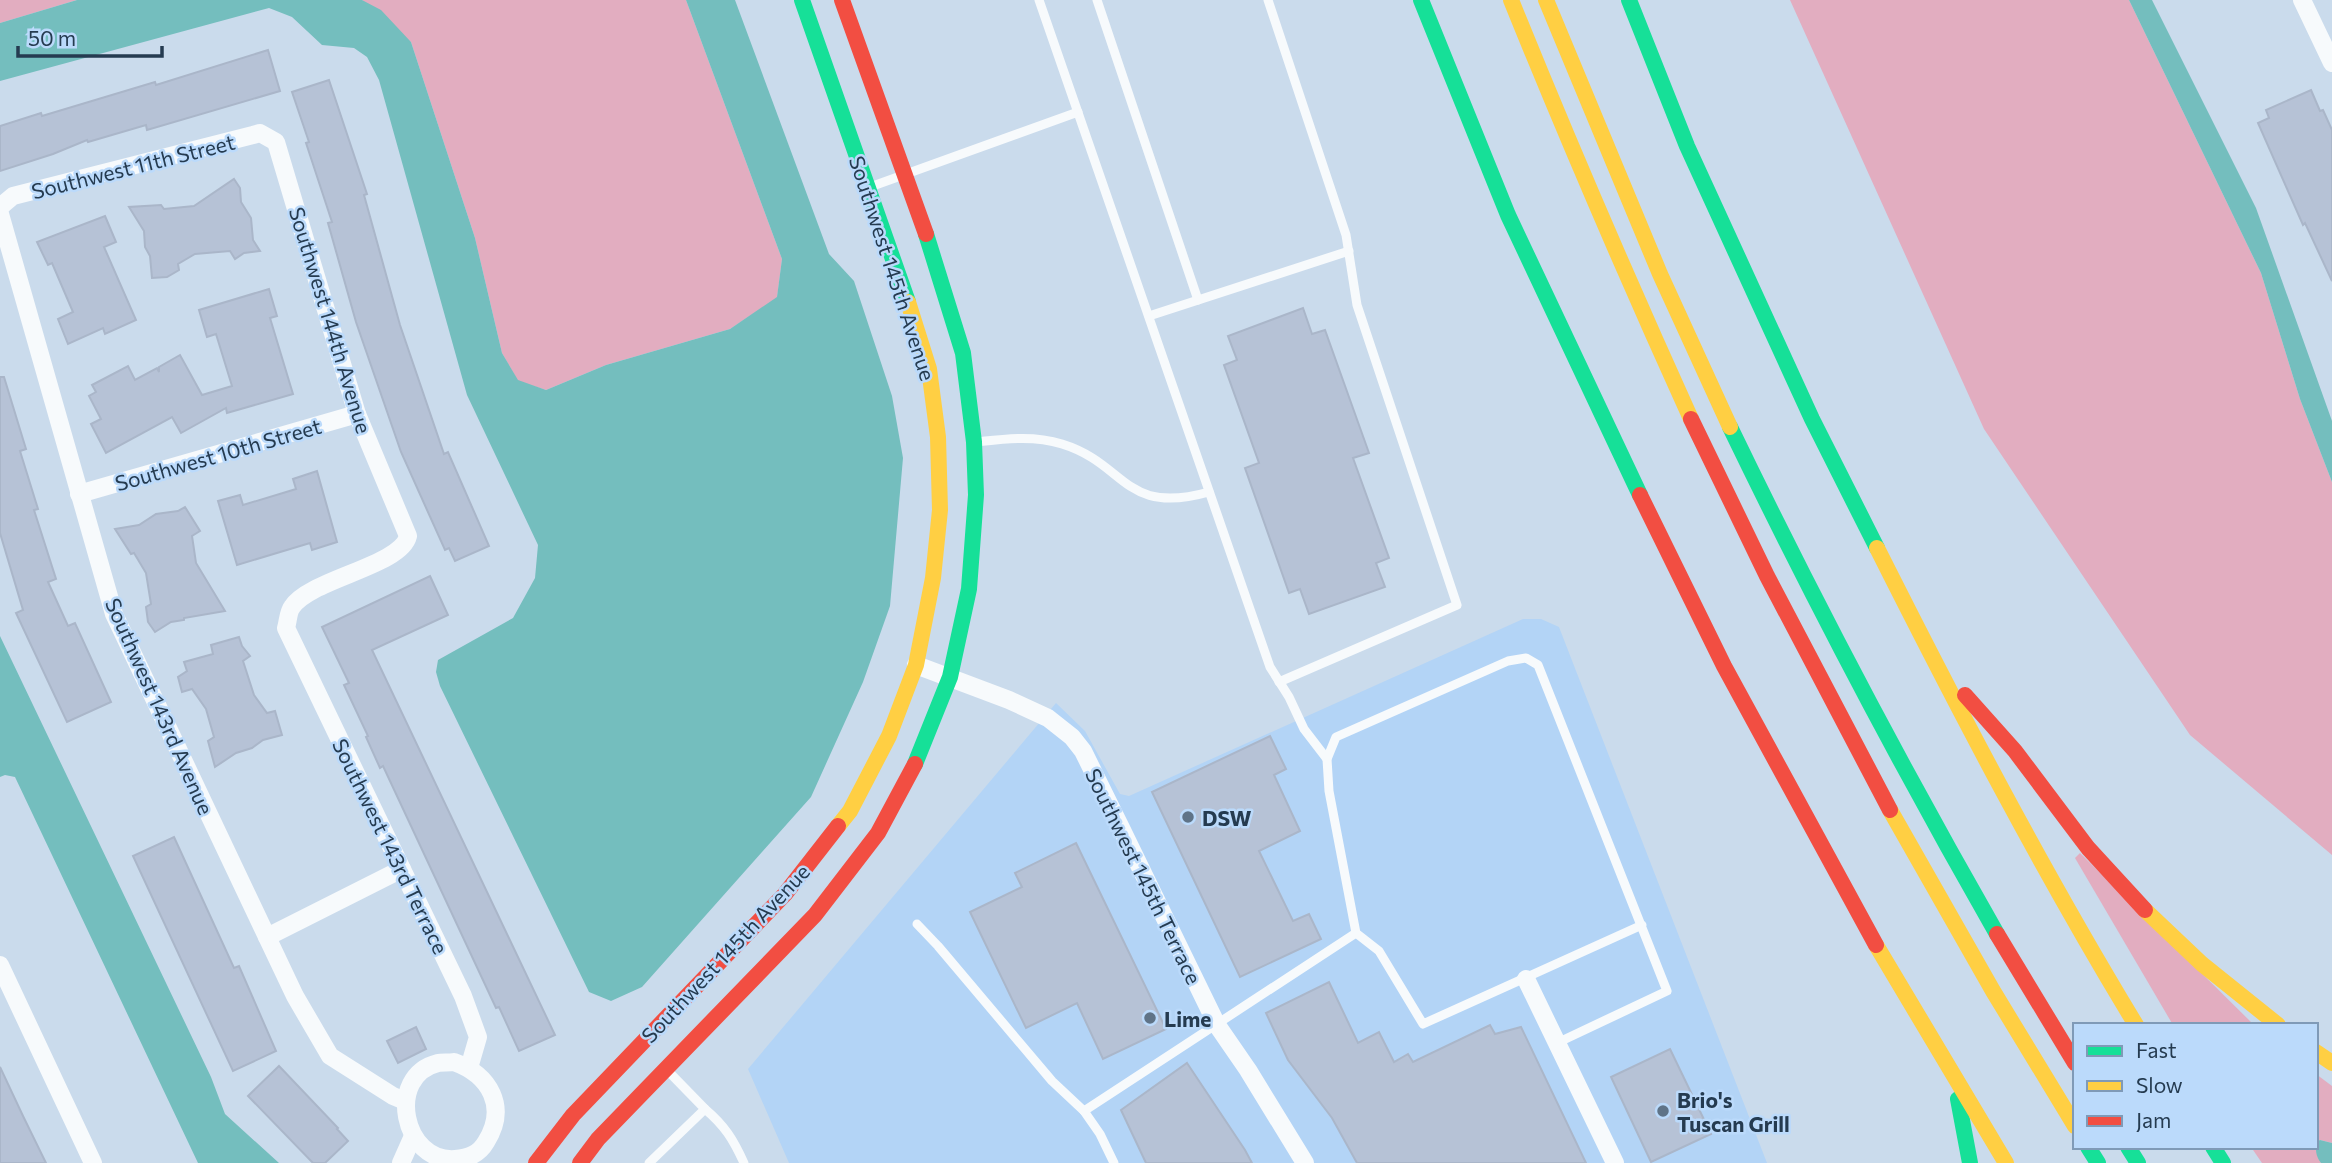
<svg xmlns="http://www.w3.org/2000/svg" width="2332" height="1163" font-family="Commissioner,sans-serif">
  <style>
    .built { fill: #b3d4f6 }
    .green { fill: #e2adc0 }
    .water { fill: #74bebe }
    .building { fill: #b6c2d6; stroke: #aab6c9; stroke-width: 2 }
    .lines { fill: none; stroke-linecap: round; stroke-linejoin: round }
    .lane { stroke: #f7fafc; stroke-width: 9 }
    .street { stroke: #f7fafc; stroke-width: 18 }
    .fast { stroke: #16e098; stroke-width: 16 }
    .slow { stroke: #ffcf43; stroke-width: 16 }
    .jam { stroke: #f24e42; stroke-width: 16 }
    .poi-dot { fill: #5f7387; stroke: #bbdafb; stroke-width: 2.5 }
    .labels { text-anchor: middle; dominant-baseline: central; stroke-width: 5; stroke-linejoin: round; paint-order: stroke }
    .street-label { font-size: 21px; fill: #253b50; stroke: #bbdafb }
    .poi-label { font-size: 21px; font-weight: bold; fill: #253b50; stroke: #bbdafb; text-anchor: start }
  </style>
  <rect width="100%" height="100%" fill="#cadbec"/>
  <polygon class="built" points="1523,619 1541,619 1559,627 1767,1163 789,1163 748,1069 1056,703 1085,731 1120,794 1129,796"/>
  <g class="green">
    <polygon points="0,0 77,0 0,23"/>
    <polygon points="362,0 686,0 782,259 777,298 730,329 606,365 546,390 518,381 502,353 475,238 411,42"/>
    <polygon points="1790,0 2129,0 2261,273 2300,399 2332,482 2332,855 2190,735 1984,429"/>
    <polygon points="2080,853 2254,1025 2173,1025 2075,858"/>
    <polygon points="2316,1074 2332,1086 2332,1143 2320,1140 2316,1142"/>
    <polygon points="2251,1147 2315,1147 2321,1163 2262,1163"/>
  </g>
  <g class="water">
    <polygon points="77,0 362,0 381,10 411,42 475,238 502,353 518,380 546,390 606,365 730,329 777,297 782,259 686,0 735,0 829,254 854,281 892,396 903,458 890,606 863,682 811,797 642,987 611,1001 589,992 440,686 436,672 438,660 513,618 535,578 538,545 467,395 379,80 367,57 354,48 322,45 292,17 269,8 0,81 0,23"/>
    <polygon points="2129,0 2152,0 2256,208 2332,421 2332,482 2300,399 2261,273"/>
    <polygon points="0,636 211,1077 225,1114 279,1163 198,1163 15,777 5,775 0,777"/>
    <path d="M 2320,1140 L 2332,1143 L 2332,1163 L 2321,1163 C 2315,1155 2316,1150 2316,1142 Z"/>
  </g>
  <g class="building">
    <polygon points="268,50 280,91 147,130 146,125 88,142 87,140 53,154 0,171 0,126 41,113 42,116 155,82 156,85"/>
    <polygon points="329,80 367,194 364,195 400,325 444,454 448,452 489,546 455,561 449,548 445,550 401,452 356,322 328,223 332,222 306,143 309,142 292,92"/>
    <polygon points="2311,90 2320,111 2323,110 2332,130 2332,281 2305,223 2303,225 2258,123 2269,118 2266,110"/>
    <polygon points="234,179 240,188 241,202 251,218 253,240 260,251 244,253 235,259 230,251 195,254 178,264 179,270 167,277 152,278 150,256 145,247 144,231 129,207 161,205 164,209 194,206"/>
    <polygon points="105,216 116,242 104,247 136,320 105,334 103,328 68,344 58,319 73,312 52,263 48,265 37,242"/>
    <polygon points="269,289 277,316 270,318 293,394 227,413 226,408 181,433 172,417 106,453 91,424 101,419 89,396 96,392 92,385 128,366 135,380 157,368 159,372 159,367 180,355 202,395 232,386 216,334 207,337 199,310"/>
    <polygon points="1303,308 1312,334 1325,330 1369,453 1353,458 1389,558 1376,563 1385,587 1309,614 1300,589 1289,593 1245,468 1259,463 1224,365 1237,360 1228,336"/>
    <polygon points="0,377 4,377 26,449 20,451 38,509 34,510 56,579 48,582 68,626 75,623 111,702 67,722 16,613 23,610 0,533"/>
    <polygon points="317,471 337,542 312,550 310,543 237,565 218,501 240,495 243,505 296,489 293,479"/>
    <polygon points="185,507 200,531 192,536 196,563 225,611 184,618 184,620 171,622 155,632 148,622 146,607 151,604 146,573 134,553 131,554 115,529 139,525 156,514 178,511"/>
    <polygon points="430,576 448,615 372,650 555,1035 519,1051 499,1007 496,1008 383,766 380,768 366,737 368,736 344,685 349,683 322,627"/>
    <polygon points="239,637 242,646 250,656 243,661 254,695 267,713 275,711 282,735 263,740 252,748 236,753 215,767 208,741 214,737 206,709 192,689 182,692 178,677 187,671 184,662 213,654 211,645"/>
    <polygon points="1270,736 1286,769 1274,775 1300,831 1259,851 1293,921 1309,914 1321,939 1240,977 1152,792"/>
    <polygon points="174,837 234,968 239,966 276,1051 233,1071 133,856"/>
    <polygon points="1076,843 1166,1029 1103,1059 1077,1003 1026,1028 970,912 1022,887 1015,873"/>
    <polygon points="1329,982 1358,1043 1379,1032 1394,1062 1408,1054 1413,1062 1490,1025 1495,1034 1521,1027 1586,1163 1357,1163 1332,1118 1288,1060 1266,1013"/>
    <polygon points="416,1027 426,1049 398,1063 387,1041"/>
    <polygon points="1670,1049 1711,1134 1651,1162 1611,1077"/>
    <polygon points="1187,1063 1245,1150 1252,1163 1146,1163 1121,1110"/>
    <polygon points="279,1066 338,1128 337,1129 348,1141 325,1163 313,1163 248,1096"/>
    <polygon points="0,1067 23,1116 46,1163 0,1163"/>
  </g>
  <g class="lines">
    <g class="lane">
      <polyline points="1039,0 1270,667 1289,697 1304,729 1327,759"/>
      <polyline points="1097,0 1198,300"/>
      <polyline points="1268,0 1346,235 1357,305 1457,605 1279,682"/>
      <polyline points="870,187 1078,112"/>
      <polyline points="1149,316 1349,251"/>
      <path d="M 976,442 C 1005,439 1033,435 1062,444 C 1127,464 1123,516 1209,492"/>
      <polyline points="917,924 938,946 1052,1081 1084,1111 1100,1134 1114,1163"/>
      <polyline points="1557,1043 1667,991 1538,665 1526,658 1508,661 1336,737 1327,759 1329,791 1356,933 1379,951 1423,1024 1642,925"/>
      <polyline points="667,1070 705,1109"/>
      <polyline points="1084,1111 1356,933"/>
      <path d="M 649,1163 L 705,1109 C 725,1126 733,1139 744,1163"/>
    </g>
    <g class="street">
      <polyline points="2302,0 2332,63"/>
      <path d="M 0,207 L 13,196 L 253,135 L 260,133 L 276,142 L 357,414 L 408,536 C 401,566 310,579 292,607 C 288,612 288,622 286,628 L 463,996 L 478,1037 L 469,1068"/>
      <polyline points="0,214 114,614 295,996 330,1056 393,1096 405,1101"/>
      <polyline points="79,494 357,414"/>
      <polyline points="916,665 1009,700 1048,718 1072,737 1083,751 1121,828 1217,1025 1248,1070 1305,1163"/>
      <polyline points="267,937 402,869"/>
      <polyline points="0,965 93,1163"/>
      <polyline points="1526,979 1615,1163"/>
      <path d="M 454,1062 C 490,1075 508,1107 486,1142 C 479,1154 469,1158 455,1159 C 403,1163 385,1076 438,1063 C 442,1062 449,1063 454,1062 Z"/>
      <polyline points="401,1163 413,1136"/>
    </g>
    <g class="fast">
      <polyline points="802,0 908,302"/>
      <polyline points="1421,0 1508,215 1640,495"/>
      <polyline points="1629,0 1687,146 1812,419 1877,548"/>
      <path d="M 1730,427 C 1813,599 1902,768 1997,934"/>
      <polyline points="915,764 950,677 969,589 976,495 974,442 963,353 926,234"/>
      <polyline points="1958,1099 1970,1163"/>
      <polyline points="2088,1147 2098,1163"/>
      <polyline points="2128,1147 2138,1163"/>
      <polyline points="2213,1147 2223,1163"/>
    </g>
    <g class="slow">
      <path d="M 1511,0 C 1568,141 1628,280 1691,419"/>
      <polyline points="1546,0 1660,274 1730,427"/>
      <path d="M 1877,548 C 1958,709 2042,870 2136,1025"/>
      <polyline points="1890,810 1993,991 2075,1126"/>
      <polyline points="838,826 850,811 889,736 916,665 933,578 940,510 938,437 929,369 908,302"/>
      <polyline points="2145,910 2202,964 2278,1025"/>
      <polyline points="1876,945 2006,1163"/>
      <polyline points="2316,1052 2332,1063"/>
    </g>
    <g class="jam">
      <polyline points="842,0 926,234"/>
      <polyline points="1691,419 1767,576 1890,810"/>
      <polyline points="1640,495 1724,666 1876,945"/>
      <polyline points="1965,695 2015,751 2088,848 2145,910"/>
      <polyline points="1997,934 2075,1063"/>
      <polyline points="536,1163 573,1115 785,894 838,826"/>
      <polyline points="580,1163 598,1139 815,915 878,833 915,764"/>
    </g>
  </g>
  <g class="poi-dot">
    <circle cx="1188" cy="817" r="7"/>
    <circle cx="1150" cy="1018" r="7"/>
    <circle cx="1663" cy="1111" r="7"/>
  </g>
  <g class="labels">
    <g class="street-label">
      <text transform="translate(133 166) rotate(-14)">Southwest 11th Street</text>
      <text transform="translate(893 268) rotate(72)">Southwest 145th Avenue</text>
      <text transform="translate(331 320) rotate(73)">Southwest 144th Avenue</text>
      <text transform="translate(218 454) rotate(-16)">Southwest 10th Street</text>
      <text transform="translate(160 706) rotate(66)">Southwest 143rd Avenue</text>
      <text transform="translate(391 846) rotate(64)">Southwest 143rd Terrace</text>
      <text transform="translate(1144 876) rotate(64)">Southwest 145th Terrace</text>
      <text transform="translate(725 953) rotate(-47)">Southwest 145th Avenue</text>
    </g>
    <g class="poi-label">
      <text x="1202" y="817">DSW</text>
      <text x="1164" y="1018">Lime</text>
      <text x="1677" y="1099">Brio's<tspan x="1677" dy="24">Tuscan Grill</tspan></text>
    </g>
  </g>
  <rect x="2073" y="1023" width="245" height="126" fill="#bbdafb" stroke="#7f9ab7" stroke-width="2"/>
  <rect x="2087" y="1046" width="35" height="10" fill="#16e098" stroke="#7f9ab7" stroke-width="2"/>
  <text x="2136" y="1058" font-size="21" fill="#253b50">Fast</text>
  <rect x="2087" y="1081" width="35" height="10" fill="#ffcf43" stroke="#7f9ab7" stroke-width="2"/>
  <text x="2136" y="1093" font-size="21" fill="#253b50">Slow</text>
  <rect x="2087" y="1116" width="35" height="10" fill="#f24e42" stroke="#7f9ab7" stroke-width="2"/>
  <text x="2136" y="1128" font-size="21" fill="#253b50">Jam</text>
  <path d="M18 46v10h144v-10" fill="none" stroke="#253b50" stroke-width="3.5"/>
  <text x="28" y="46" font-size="21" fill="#253b50" stroke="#bbdafb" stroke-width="5" paint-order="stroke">50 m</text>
</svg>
